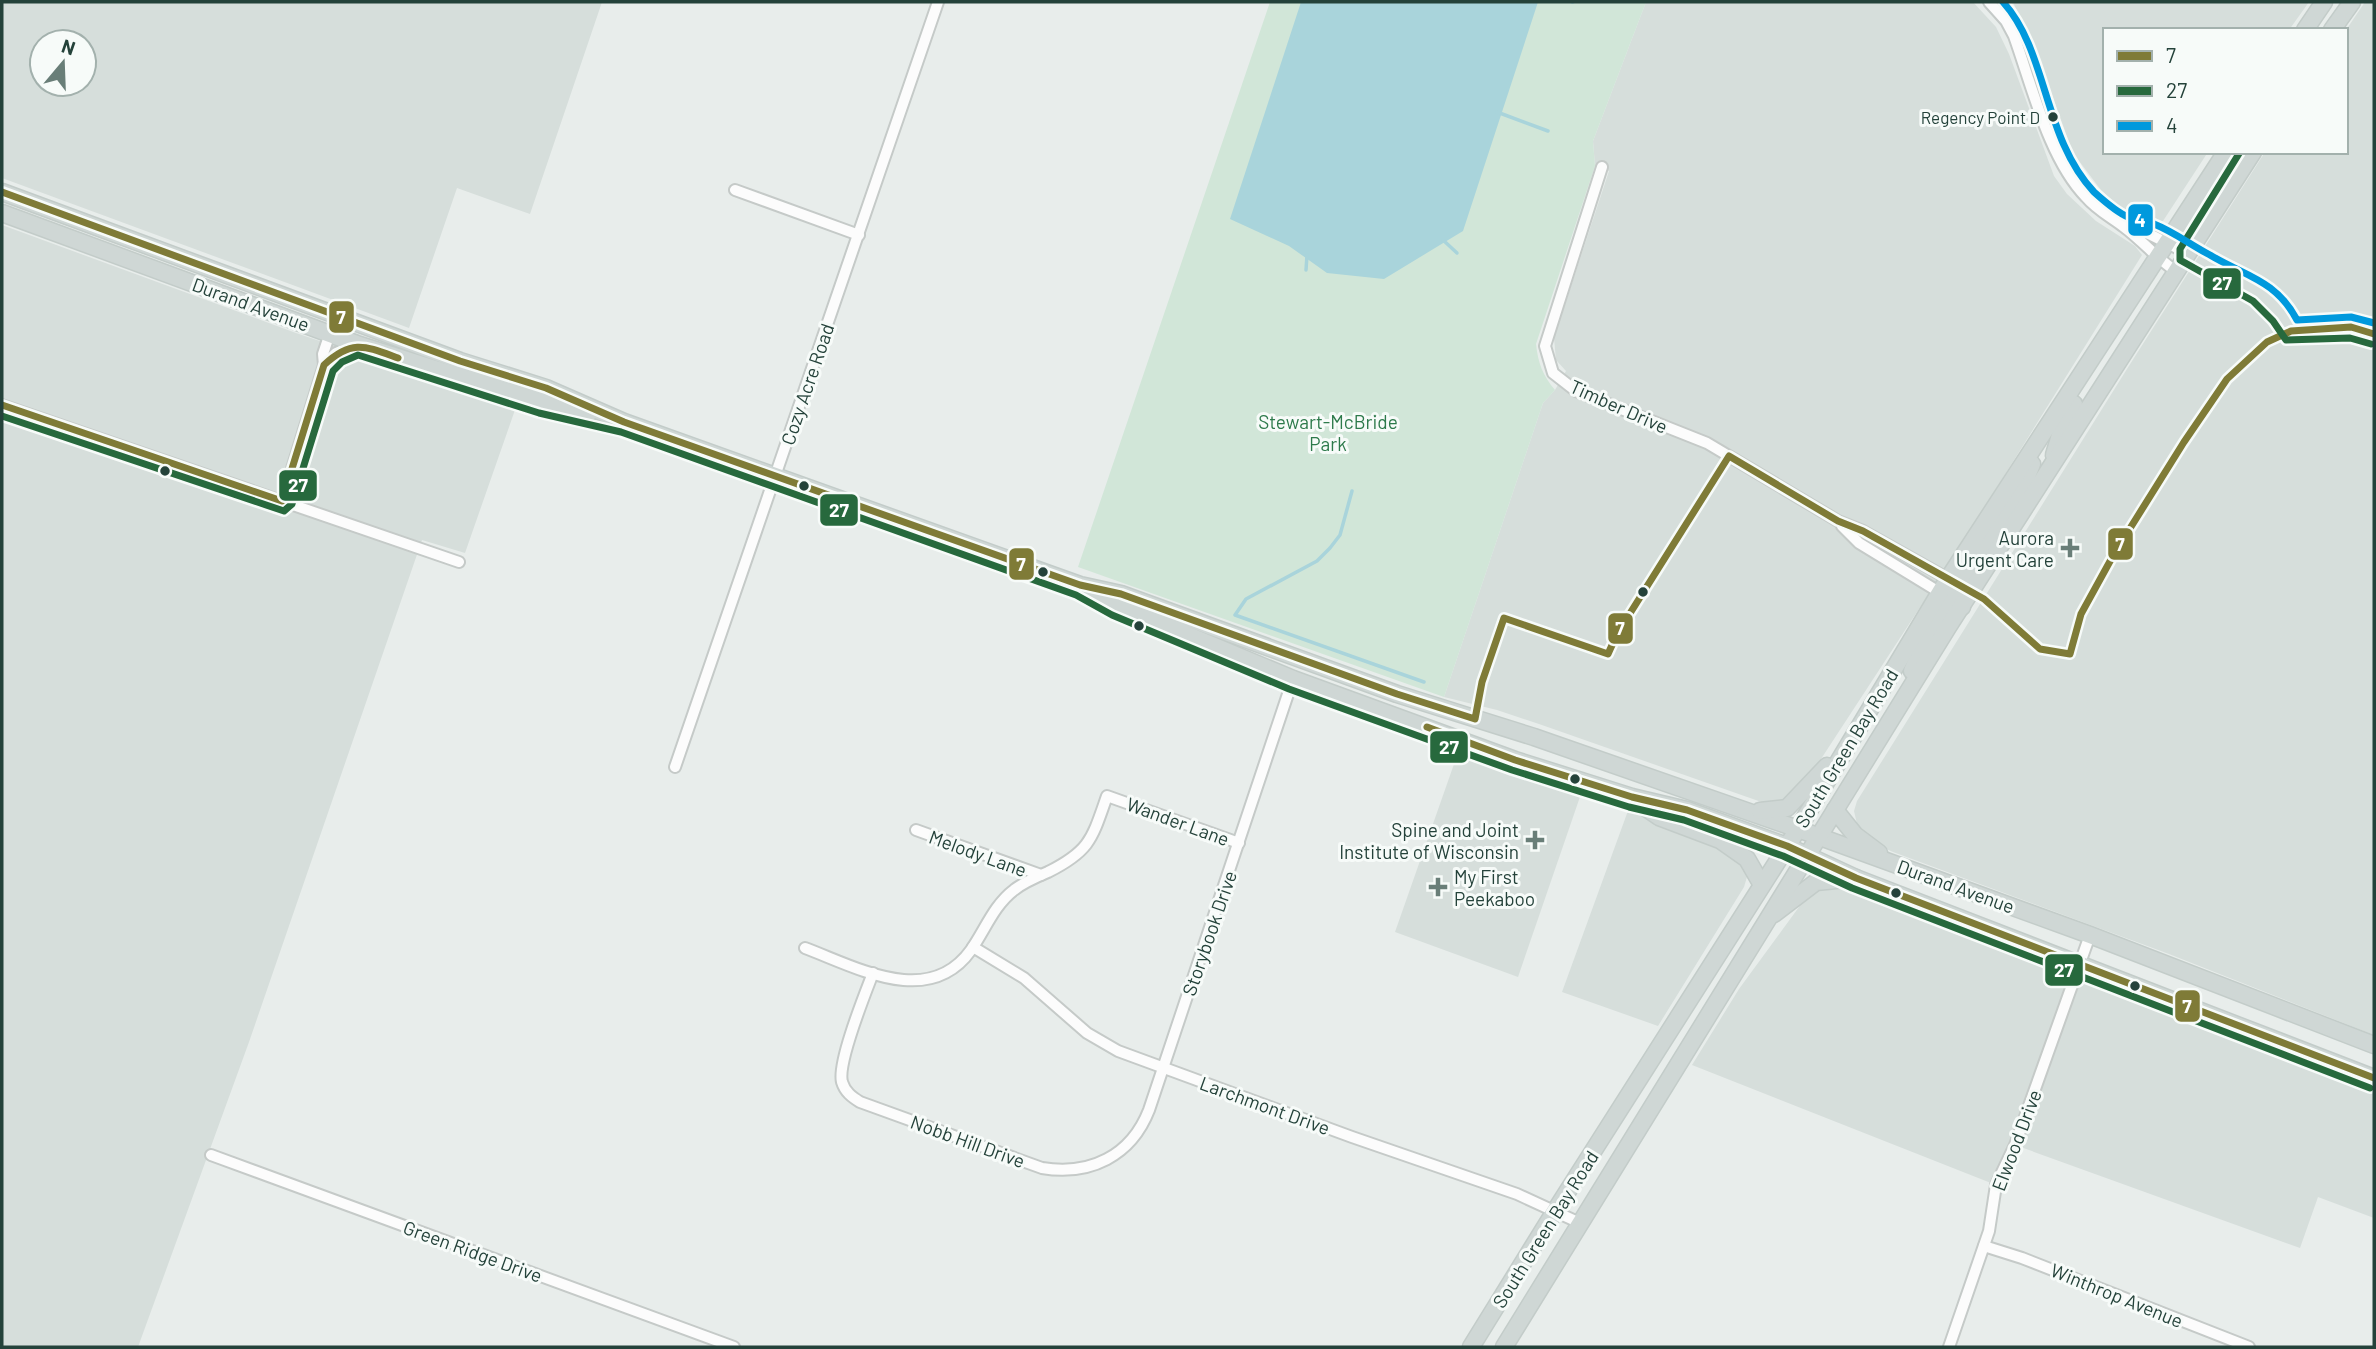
<svg xmlns="http://www.w3.org/2000/svg" width="2376" height="1349" font-family="Barlow,sans-serif">
  <style>
    .built { fill: #d6dedb; fill-rule: evenodd }
    .green { fill: #d1e6d8 }
    .water { fill: #a9d4db }
    .lines { fill: none; stroke-linecap: round; stroke-linejoin: round }
    .stream { stroke: #a9d4db; stroke-width: 3.5 }
    .minor-casing { stroke: #c5cac8; stroke-width: 14 }
    .primary-casing { stroke: #c3ccc9; stroke-width: 19 }
    .minor { stroke: #fcfcfc; stroke-width: 10 }
    .primary { stroke: #cfd7d5; stroke-width: 16 }
    .bus-1-casing { stroke: #f7fbf9; stroke-width: 12 }
    .bus-2-casing { stroke: #f7fbf9; stroke-width: 12 }
    .bus-3-casing { stroke: #f7fbf9; stroke-width: 12 }
    .bus-1 { stroke: #7f7b37; stroke-width: 7 }
    .bus-2 { stroke: #27693d; stroke-width: 7 }
    .bus-3 { stroke: #09d; stroke-width: 7 }
    .bus-dot { fill: #24423a; stroke: #f7fbf9; stroke-width: 2.5 }
    .poi-dot { fill: #697e78; stroke: #f7fbf9; stroke-width: 2.5 }
    .labels { text-anchor: middle; dominant-baseline: central; stroke-width: 6; stroke-linejoin: round; paint-order: stroke }
    .bus-label { font-size: 17px; fill: #24423a; stroke: #f7fbf9; text-anchor: end }
    .street-label { font-size: 19px; fill: #24423a; stroke: #f7fbf9 }
    .park-label { font-size: 19px; fill: #2d7a4b; stroke: #f7fbf9 }
    .poi-label { font-size: 19px; fill: #24423a; stroke: #f7fbf9; text-anchor: end }
    .line-badge { stroke: #f7fbf9; stroke-width: 2.5 }
    .badge-label { font-size: 19px; text-anchor: middle; font-weight: bold; fill: #fff }
  </style>
  <rect width="100%" height="100%" fill="#e8edeb"/>
  <g class="built">
    <path d="M 2,2 L 602,2 L 530,214 L 457,188 L 409,328 L 2,178 ZM 84,42 L 84,84 L 42,84 L 42,42 Z"/>
    <polygon points="1646,2 1973,2 1996,27 2009,54 2054,176 2067,194 2096,221 2135,246 2142,255 1964,540 1804,785 1788,803 1770,805 1539,724 1497,710 1444,697 1543,403 1555,390 1566,371 1556,360 1554,338 1609,171 1595,166 1593,141"/>
    <polygon points="2013,2 2309,2 2289,30 2105,30 2105,152 2208,152 2163,221 2147,224 2125,212 2101,190 2073,153 2040,62"/>
    <polygon points="2365,2 2374,2 2374,1035 2169,954 1893,852 1875,844 1865,835 1857,824 1854,811 1857,801 2127,369 2265,152 2346,152 2346,30"/>
    <polygon points="2,225 296,333 516,407 465,553 422,540 249,1042 138,1347 2,1347"/>
    <polygon points="1460,747 1582,791 1518,977 1395,932"/>
    <polygon points="1629,808 1643,817 1719,844 1746,867 1747,877 1744,887 1658,1026 1562,992"/>
    <polygon points="1822,885 1843,885 1916,910 2374,1087 2374,1218 2318,1197 2300,1248 2015,1145 1996,1185 1692,1065 1739,989 1807,896"/>
  </g>
  <path class="green" d="M 1270,2 L 1646,2 L 1593,141 L 1595,166 L 1536,344 C 1538,363 1543,376 1555,390 L 1543,403 L 1444,697 L 1078,567 Z"/>
  <polygon class="water" points="1301,2 1538,2 1463,231 1384,279 1327,273 1289,246 1230,219"/>
  <g class="lines">
    <g class="stream">
      <polyline points="1572,2 1573,2"/>
      <polyline points="1497,112 1548,131"/>
      <polyline points="1443,240 1457,253"/>
      <polyline points="1306,270 1307,255"/>
      <polyline points="1352,491 1340,535 1330,548 1317,561 1246,599 1235,615 1424,682"/>
    </g>
    <defs>
      <g id="minor">
        <path d="M 1989,2 L 2006,21 L 2014,36 C 2032,86 2049,159 2086,197 C 2097,210 2111,217 2124,227 C 2143,241 2156,258 2177,272"/>
        <polyline points="1602,167 1545,346 1553,373 1576,391 1707,443 1838,521 1863,531 1954,582"/>
        <polyline points="735,190 859,235"/>
        <polyline points="2128,228 2145,232 2189,254"/>
        <polyline points="324,365 336,353 357,344"/>
        <polyline points="2,405 459,562"/>
        <polyline points="282,501 324,365 323,354 330,333"/>
        <polyline points="1842,526 1859,543 1944,595"/>
        <polyline points="675,767 938,2"/>
        <polyline points="916,830 1041,875"/>
        <polyline points="973,947 1024,978 1087,1033 1118,1051 1352,1137 1517,1194 1580,1223"/>
        <path d="M 805,948 C 856,967 929,1009 971,950 C 985,930 994,905 1014,890 C 1024,882 1036,877 1048,872 C 1090,851 1092,839 1107,796 L 1239,843"/>
        <path d="M 873,973 C 865,994 837,1063 842,1082 C 845,1092 852,1097 860,1102 L 1042,1168 C 1090,1176 1131,1156 1149,1110 L 1293,679"/>
        <polyline points="211,1155 734,1347"/>
        <polyline points="1984,1246 2022,1258 2249,1347"/>
        <polyline points="1949,1347 1989,1231 1996,1185 2015,1145 2090,935"/>
      </g>
      <g id="primary">
        <polyline points="2305,30 2324,2"/>
        <polyline points="2332,30 2352,2"/>
        <polyline points="2,192 460,361 546,388 624,422 1080,585 1121,594 1397,694 1534,737 1798,829 2090,935 2374,1045"/>
        <polyline points="2,213 357,344 542,403 588,414"/>
        <polyline points="2054,455 2065,418 2074,404"/>
        <polyline points="1094,593 1116,605 1293,679 1515,760 1632,797 1687,810 1787,846 1856,878 2374,1078"/>
        <polyline points="1962,607 1960,586 2020,493 2032,464"/>
        <polyline points="1912,671 1925,642 1951,600 1949,582"/>
        <polyline points="1637,802 1659,817 1720,840 1747,859 1762,885"/>
        <polyline points="1835,810 1855,835 1879,853"/>
        <polyline points="1760,811 1787,808 1827,766"/>
        <polyline points="1774,914 1816,882 1856,878"/>
        <polyline points="1471,1347 1555,1211 1798,829 1948,579 2226,152"/>
        <polyline points="1504,1347 1948,627 2253,152"/>
      </g>
    </defs>
    <use href="#minor" class="minor-casing"/>
    <use href="#primary" class="primary-casing"/>
    <use href="#minor" class="minor"/>
    <use href="#primary" class="primary"/>
    <defs>
      <g id="bus-1">
        <polyline points="2,192 460,361 546,388 624,422 1080,585 1121,594 1397,694 1475,719 1482,682 1504,618 1608,654 1617,634 1729,456 1838,521 1863,531 1984,599 2040,649 2070,654 2081,614 2114,554 2184,442 2227,379 2267,342 2291,331 2351,327 2374,334"/>
        <path d="M 2,405 L 282,501 L 324,365 C 352,339 365,346 398,358"/>
        <polyline points="1427,727 1515,760 1632,797 1687,810 1787,846 1856,878 2374,1078"/>
      </g>
      <g id="bus-2">
        <polyline points="2240,152 2180,249 2180,260 2253,301 2273,321 2286,340 2350,338 2371,344"/>
        <polyline points="2,416 284,511 292,504 333,371 342,362 358,355 539,413 621,432 1076,595 1112,615 1289,689 1512,770 1629,807 1684,820 1783,856 1852,888 2370,1088"/>
      </g>
      <path id="bus-3" d="M 2003,2 C 2048,52 2043,138 2094,192 C 2104,201 2116,212 2128,217 C 2137,220 2146,220 2154,224 C 2174,232 2191,245 2210,255 C 2245,276 2276,280 2297,320 L 2351,317 L 2374,323"/>
    </defs>
    <use href="#bus-1" class="bus-1-casing"/>
    <use href="#bus-2" class="bus-2-casing"/>
    <use href="#bus-3" class="bus-3-casing"/>
    <use href="#bus-1" class="bus-1"/>
    <use href="#bus-2" class="bus-2"/>
    <use href="#bus-3" class="bus-3"/>
  </g>
  <g class="bus-dot">
    <circle cx="2053" cy="117" r="6"/>
    <circle cx="165" cy="471" r="6"/>
    <circle cx="804" cy="486" r="6"/>
    <circle cx="1043" cy="572" r="6"/>
    <circle cx="1643" cy="592" r="6"/>
    <circle cx="1139" cy="626" r="6"/>
    <circle cx="1575" cy="779" r="6"/>
    <circle cx="1896" cy="893" r="6"/>
    <circle cx="2135" cy="986" r="6"/>
  </g>
  <g class="poi-dot">
    <path d="M2066.5 537.5h7v7h7v7h-7v7h-7v-7h-7v-7h7z"/>
    <path d="M1531.5 829.5h7v7h7v7h-7v7h-7v-7h-7v-7h7z"/>
    <path d="M1434.5 876.5h7v7h7v7h-7v7h-7v-7h-7v-7h7z"/>
  </g>
  <g class="labels">
    <g class="bus-label">
      <text x="2040" y="117">Regency Point D</text>
    </g>
    <g class="street-label">
      <text transform="translate(251 304) rotate(20)">Durand Avenue</text>
      <text transform="translate(807 384) rotate(-71)">Cozy Acre Road</text>
      <text transform="translate(1619 406) rotate(24)">Timber Drive</text>
      <text transform="translate(1846 748) rotate(-59)">South Green Bay Road</text>
      <text transform="translate(1178 821) rotate(20)">Wander Lane</text>
      <text transform="translate(978 853) rotate(20)">Melody Lane</text>
      <text transform="translate(1956 886) rotate(20)">Durand Avenue</text>
      <text transform="translate(1209 933) rotate(-71)">Storybook Drive</text>
      <text transform="translate(1265 1105) rotate(20)">Larchmont Drive</text>
      <text transform="translate(2016 1140) rotate(-69)">Elwood Drive</text>
      <text transform="translate(968 1141) rotate(20)">Nobb Hill Drive</text>
      <text transform="translate(1545 1229) rotate(-58)">South Green Bay Road</text>
      <text transform="translate(473 1251) rotate(20)">Green Ridge Drive</text>
      <text transform="translate(2117 1295) rotate(22)">Winthrop Avenue</text>
    </g>
    <g class="park-label">
      <text x="1328" y="421">Stewart-McBride<tspan x="1328" dy="22">Park</tspan></text>
    </g>
    <g class="poi-label">
      <text x="2054" y="537">Aurora<tspan x="2054" dy="22">Urgent Care</tspan></text>
      <text x="1519" y="829">Spine and Joint<tspan x="1519" dy="22">Institute of Wisconsin</tspan></text>
      <text x="1454" y="876" text-anchor="start">My First<tspan x="1454" dy="22">Peekaboo</tspan></text>
    </g>
  </g>
  <g class="line-badge">
    <rect x="2127" y="203" width="27" height="34" rx="7" fill="#09d"/>
    <rect x="2202" y="267" width="40" height="33" rx="7" fill="#27693d"/>
    <rect x="328" y="300" width="27" height="34" rx="7" fill="#7f7b37"/>
    <rect x="278" y="469" width="40" height="33" rx="7" fill="#27693d"/>
    <rect x="819" y="493" width="40" height="34" rx="7" fill="#27693d"/>
    <rect x="2107" y="527" width="27" height="34" rx="7" fill="#7f7b37"/>
    <rect x="1008" y="547" width="27" height="34" rx="7" fill="#7f7b37"/>
    <rect x="1607" y="612" width="27" height="33" rx="7" fill="#7f7b37"/>
    <rect x="1429" y="730" width="40" height="34" rx="7" fill="#27693d"/>
    <rect x="2044" y="953" width="40" height="34" rx="7" fill="#27693d"/>
    <rect x="2174" y="989" width="27" height="34" rx="7" fill="#7f7b37"/>
  </g>
  <g class="badge-label">
    <text x="2140" y="227">4</text>
    <text x="2222" y="290">27</text>
    <text x="341" y="324">7</text>
    <text x="298" y="492">27</text>
    <text x="839" y="517">27</text>
    <text x="2120" y="551">7</text>
    <text x="1021" y="571">7</text>
    <text x="1620" y="635">7</text>
    <text x="1449" y="754">27</text>
    <text x="2064" y="977">27</text>
    <text x="2187" y="1013">7</text>
  </g>
  <rect width="2376" height="1349" fill="none" stroke="#24423a" stroke-width="7"/>
  <rect x="2103" y="28" width="245" height="126" fill="#f7fbf9" stroke="#a3b1ad" stroke-width="2"/>
  <rect x="2117" y="51" width="35" height="10" fill="#7f7b37" stroke="#a3b1ad" stroke-width="2"/>
  <text x="2166" y="63" font-size="21" fill="#24423a">7</text>
  <rect x="2117" y="86" width="35" height="10" fill="#27693d" stroke="#a3b1ad" stroke-width="2"/>
  <text x="2166" y="98" font-size="21" fill="#24423a">27</text>
  <rect x="2117" y="121" width="35" height="10" fill="#0099dd" stroke="#a3b1ad" stroke-width="2"/>
  <text x="2166" y="133" font-size="21" fill="#24423a">4</text>
  <g transform="translate(63 63) rotate(19)"><circle r="33" fill="#f7fbf9" stroke="#a3b1ad" stroke-width="2"/>
  <path d="M0-5L12 26L0 18L-12 26Z" fill="#697e78"/>
  <text y="-10" font-size="19" font-weight="bold" text-anchor="middle" fill="#24423a">N</text>
  </g>
</svg>
